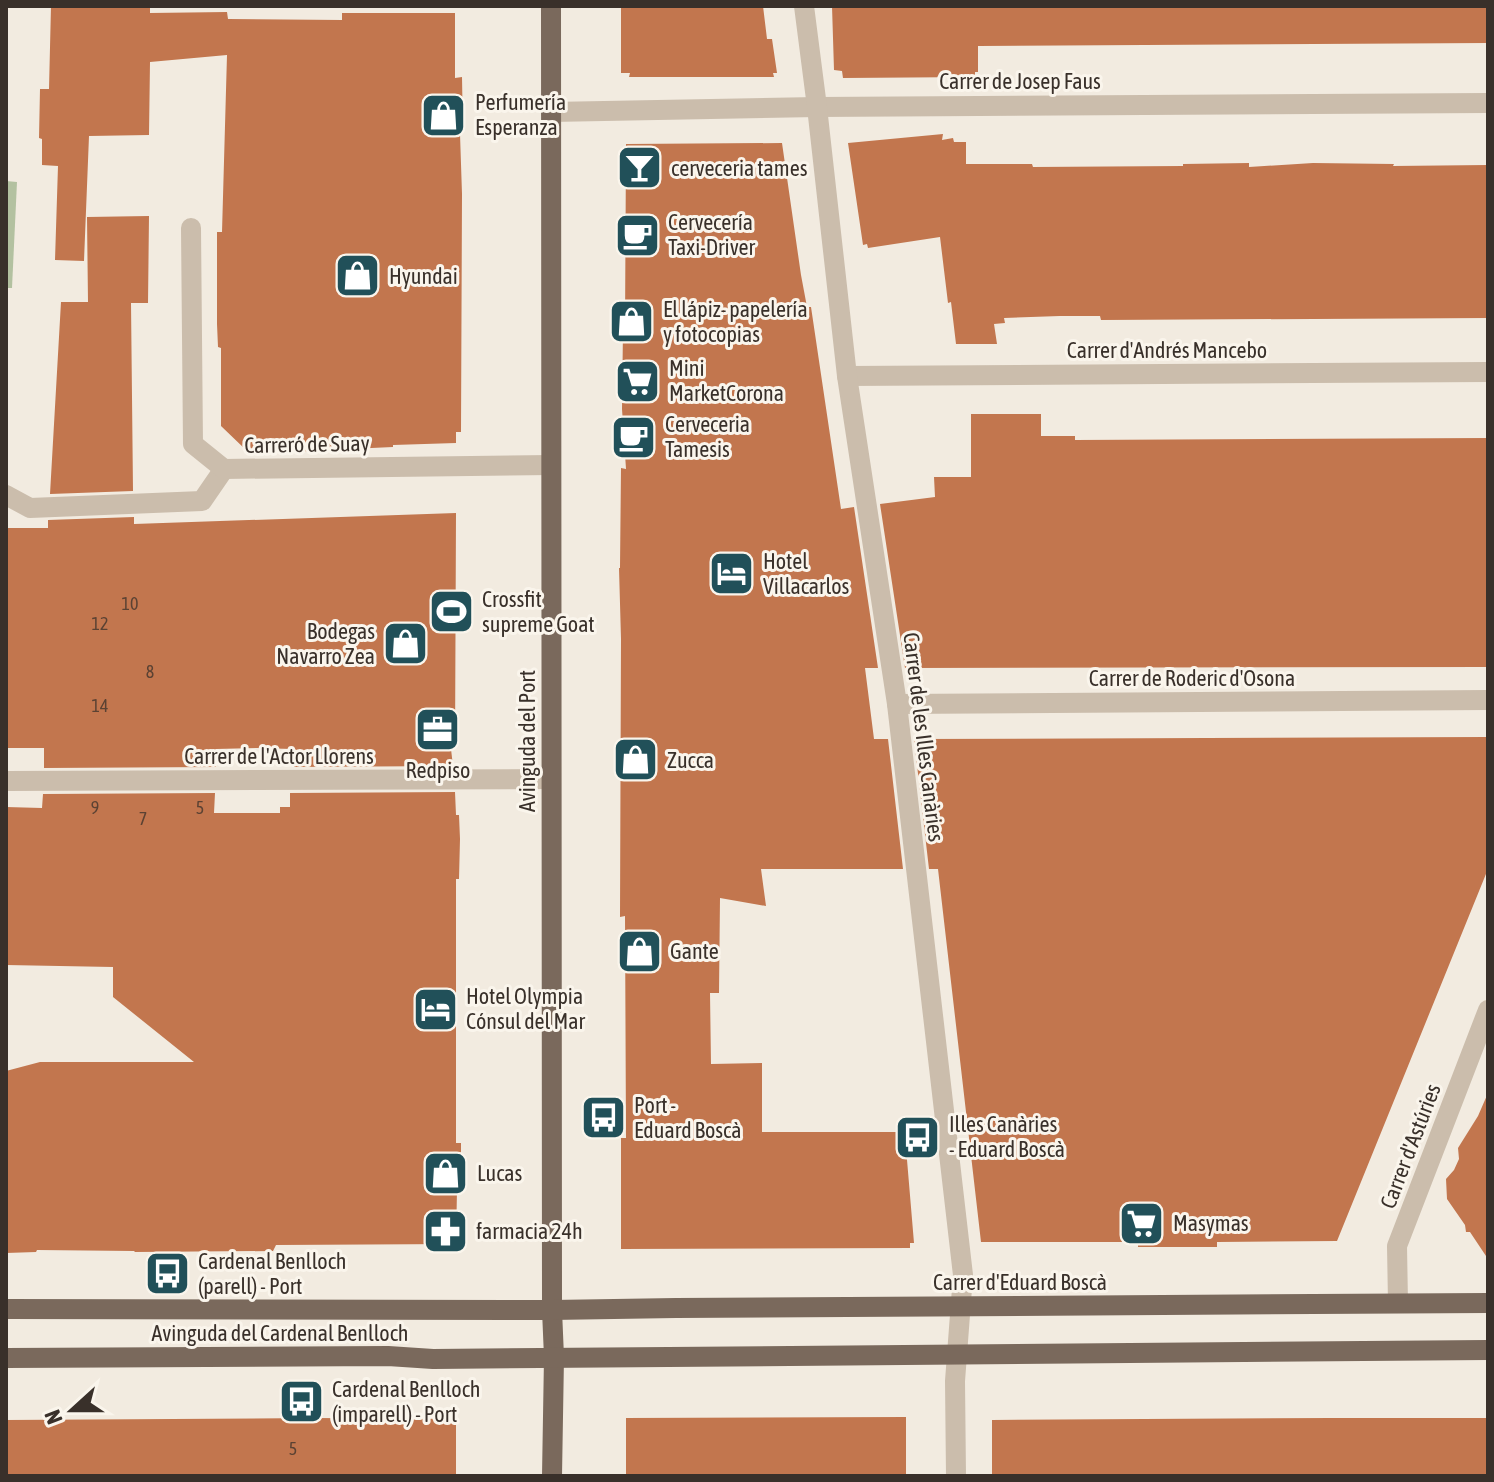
<svg xmlns="http://www.w3.org/2000/svg" width="1494" height="1482" font-family="'Asap Condensed',sans-serif">
  <style>
    .green { fill: #b3c1a0 }
    .building { fill: #c2764e }
    .lines { fill: none; stroke-linecap: round; stroke-linejoin: round }
    .service { stroke: #cbbdac; stroke-width: 20 }
    .minor { stroke: #cbbdac; stroke-width: 20 }
    .tertiary { stroke: #cbbdac; stroke-width: 20 }
    .primary { stroke: #7a695c; stroke-width: 20 }
    .labels { text-anchor: middle; dominant-baseline: central; stroke-width: 6; stroke-linejoin: round; paint-order: stroke }
    .number-label { font-size: 18px; fill: #5b4233 }
    .street-label { font-size: 22px; fill: #39302a; stroke: #faf5ec }
    .poi-label { font-size: 22px; fill: #39302a; stroke: #faf5ec; text-anchor: start }
  </style>
  <rect width="100%" height="100%" fill="#f2ebe0"/>
  <polygon class="green" points="6,181 17,182 12,288 6,288"/>
  <g class="building">
    <polygon points="51,6 150,6 150,13 227,12 228,19 342,20 342,13 455,13 455,78 462,77 463,134 460,134 462,194 461,432 456,432 456,443 393,445 393,447 350,449 350,452 246,450 221,426 221,348 218,347 217,324 217,232 222,232 227,55 150,62 149,135 89,136 84,261 55,260 58,166 42,165 42,139 39,138 40,89 49,89"/>
    <polygon points="621,6 763,6 767,39 772,39 777,73 773,73 774,77 629,77 630,73 621,73"/>
    <polygon points="832,6 1488,6 1488,43 978,46 978,72 975,72 975,77 843,78 842,71 834,70"/>
    <polygon points="943,134 942,140 953,138 954,142 966,142 966,164 1032,164 1033,167 1183,166 1183,164 1249,163 1249,167 1313,163 1394,164 1393,166 1488,165 1488,318 1101,320 1100,316 1060,316 1004,318 1005,323 994,324 997,344 956,344 951,302 948,303 940,237 868,248 867,244 863,245 848,143"/>
    <polygon points="782,143 801,275 807,307 811,307 841,509 854,507 878,668 865,668 874,739 888,739 903,869 761,869 766,906 720,898 719,993 710,993 711,1064 762,1063 762,1132 902,1132 902,1136 905,1136 914,1243 910,1243 910,1248 621,1249 621,1138 626,1138 625,916 620,917 621,639 619,568 620,568 621,468 626,469 622,409 623,328 625,328 626,144"/>
    <polygon points="149,216 148,303 131,303 133,491 50,494 61,302 88,302 87,217"/>
    <polygon points="971,414 1041,414 1041,436 1075,436 1075,440 1488,438 1488,667 905,668 880,504 935,497 934,477 971,477"/>
    <polygon points="456,513 455,749 451,749 453,766 291,767 292,749 257,748 216,749 216,767 44,768 44,748 6,748 6,528 48,528 48,520 134,517 134,524"/>
    <polygon points="1488,737 1488,869 1337,1241 1217,1242 1217,1247 1138,1247 1138,1242 981,1242 938,869 929,869 914,739"/>
    <polygon points="455,792 456,815 459,815 460,839 459,879 456,879 456,1143 461,1143 461,1189 457,1189 456,1244 276,1245 273,1251 135,1252 134,1251 37,1250 36,1252 6,1253 6,1071 40,1062 194,1062 113,997 113,967 6,965 6,807 42,808 43,794 215,793 214,813 280,813 280,807 290,807 290,793"/>
    <polygon points="1488,1093 1488,1259 1470,1232 1466,1232 1465,1225 1447,1199 1446,1179 1454,1170 1459,1159 1458,1148 1478,1116"/>
    <polygon points="906,1417 906,1476 626,1476 626,1418"/>
    <polygon points="315,1418 456,1419 456,1476 6,1476 6,1420"/>
    <polygon points="1331,1418 1488,1418 1488,1476 992,1476 992,1420"/>
  </g>
  <g class="lines">
    <polyline class="service" points="6,495 30,508 202,501 224,469"/>
    <g class="minor">
      <polyline points="551,112 817,107 1488,103"/>
      <polyline points="191,228 193,444 224,469 551,465"/>
      <polyline points="847,376 1488,372"/>
      <polyline points="897,704 1488,700"/>
      <polyline points="6,781 551,779"/>
      <polyline points="1398,1303 1397,1246 1488,1010"/>
    </g>
    <polyline class="tertiary" points="804,6 817,107 847,376 897,704 963,1275 955,1381 956,1476"/>
    <g class="primary">
      <polyline points="551,6 552,1310 554,1357 552,1476"/>
      <polyline points="6,1309 552,1310 676,1308 1488,1303"/>
      <polyline points="6,1358 388,1356 433,1359 1488,1350"/>
    </g>
  </g>
  <defs>
    <symbol id="shop-square" viewBox="-11 -11 22 22"><rect x="-9" y="-9" width="18" height="18" rx="4" fill="#215059" stroke="#faf5ec"/><path d="M-5-2.5h2.3a2.7 3.5 0 0 1 5.4 0H5L5.5 6h-11ZM-1.5-2.5h3a1.5 2.3 0 0 0-3 0Z" fill="#fff"/></symbol>
    <symbol id="bar-square" viewBox="-11 -11 22 22"><rect x="-9" y="-9" width="18" height="18" rx="4" fill="#215059" stroke="#faf5ec"/><path d="M-6-5H6L.8 .8V4.5H3.5V6h-7V4.5H-.8V.8Z" fill="#fff"/></symbol>
    <symbol id="cafe-square" viewBox="-11 -11 22 22"><rect x="-9" y="-9" width="18" height="18" rx="4" fill="#215059" stroke="#faf5ec"/><path d="M-5.5-4.5H6V0H3Q3 3.5 0 3.5H-2.5Q-5.5 3.5-5.5 0ZM3-3.2v2h1.7v-2ZM-6 4.5H4V6H-6Z" fill="#fff"/></symbol>
    <symbol id="supermarket-square" viewBox="-11 -11 22 22"><rect x="-9" y="-9" width="18" height="18" rx="4" fill="#215059" stroke="#faf5ec"/><path d="M-6-5.5h2.5l.6 2H6L4.5 2H-2.5L-4.4-4H-6ZM-1.5 3.2a1.3 1.3 0 1 0 .1 0ZM3 3.2a1.3 1.3 0 1 0 .1 0Z" fill="#fff"/></symbol>
    <symbol id="hotel-square" viewBox="-11 -11 22 22"><rect x="-9" y="-9" width="18" height="18" rx="4" fill="#215059" stroke="#faf5ec"/><path d="M-6-4.5h1.5V1H6V5H4.5V3h-9V5H-6ZM-4 0a1.8 1.8 0 1 1 3.6 0ZM.5 0V-2.5h3Q6-2.5 6 0Z" fill="#fff"/></symbol>
    <symbol id="stadium-square" viewBox="-11 -11 22 22"><rect x="-9" y="-9" width="18" height="18" rx="4" fill="#215059" stroke="#faf5ec"/><path d="M0-5a6.5 5 0 1 0 0 10a6.5 5 0 1 0 0-10ZM-3.5-1.8h7v3.6h-7Z" fill="#fff"/></symbol>
    <symbol id="office-square" viewBox="-11 -11 22 22"><rect x="-9" y="-9" width="18" height="18" rx="4" fill="#215059" stroke="#faf5ec"/><path d="M-6-3h4V-5.5h4V-3h4V5H-6ZM-1-4.5V-3h2v-1.5ZM-6 0V1H6V0Z" fill="#fff"/></symbol>
    <symbol id="bus-square" viewBox="-11 -11 22 22"><rect x="-9" y="-9" width="18" height="18" rx="4" fill="#215059" stroke="#faf5ec"/><path d="M-5-6H5V4H4V6H2V4H-2V6H-4V4H-5ZM-3.5-4V0h7V-4ZM-3.5 1.2v1.5H-2V1.2ZM2 1.2v1.5H3.5V1.2Z" fill="#fff"/></symbol>
    <symbol id="pharmacy-square" viewBox="-11 -11 22 22"><rect x="-9" y="-9" width="18" height="18" rx="4" fill="#215059" stroke="#faf5ec"/><path d="M-2-6h4v4h4v4h-4v4h-4v-4h-4v-4h4Z" fill="#fff"/></symbol>
  </defs>
  <g fill-rule="evenodd">
    <use href="#shop-square" x="418" y="90" width="51" height="51"/>
    <use href="#bar-square" x="614" y="142" width="51" height="51"/>
    <use href="#cafe-square" x="612" y="210" width="51" height="51"/>
    <use href="#shop-square" x="332" y="250" width="51" height="51"/>
    <use href="#shop-square" x="606" y="296" width="51" height="51"/>
    <use href="#supermarket-square" x="612" y="356" width="51" height="51"/>
    <use href="#cafe-square" x="608" y="412" width="51" height="51"/>
    <use href="#hotel-square" x="706" y="548" width="51" height="51"/>
    <use href="#stadium-square" x="426" y="586" width="51" height="51"/>
    <use href="#shop-square" x="380" y="618" width="51" height="51"/>
    <use href="#office-square" x="412" y="704" width="51" height="51"/>
    <use href="#shop-square" x="610" y="734" width="51" height="51"/>
    <use href="#shop-square" x="614" y="926" width="51" height="51"/>
    <use href="#hotel-square" x="410" y="984" width="51" height="51"/>
    <use href="#bus-square" x="578" y="1092" width="51" height="51"/>
    <use href="#bus-square" x="892" y="1112" width="51" height="51"/>
    <use href="#shop-square" x="420" y="1148" width="51" height="51"/>
    <use href="#supermarket-square" x="1116" y="1198" width="51" height="51"/>
    <use href="#pharmacy-square" x="420" y="1206" width="51" height="51"/>
    <use href="#bus-square" x="142" y="1248" width="51" height="51"/>
    <use href="#bus-square" x="276" y="1376" width="51" height="51"/>
  </g>
  <g class="labels">
    <g class="number-label">
      <text x="130" y="603">10</text>
      <text x="100" y="623">12</text>
      <text x="150" y="671">8</text>
      <text x="100" y="705">14</text>
      <text x="95" y="807">9</text>
      <text x="200" y="807">5</text>
      <text x="143" y="818">7</text>
      <text x="293" y="1448">5</text>
    </g>
    <g class="street-label">
      <text x="1020" y="81">Carrer de Josep Faus</text>
      <text x="1167" y="350">Carrer d'Andrés Mancebo</text>
      <text transform="translate(307 444) rotate(-1)">Carreró de Suay</text>
      <text x="1192" y="678">Carrer de Roderic d'Osona</text>
      <text transform="translate(924 737) rotate(83)">Carrer de les Illes Canàries</text>
      <text transform="translate(527 741) rotate(-90)">Avinguda del Port</text>
      <text x="279" y="756">Carrer de l'Actor Llorens</text>
      <text transform="translate(1410 1146) rotate(-69)">Carrer d'Astúries</text>
      <text x="1020" y="1282">Carrer d'Eduard Boscà</text>
      <text x="280" y="1333">Avinguda del Cardenal Benlloch</text>
    </g>
    <g class="poi-label">
      <text x="475" y="102">Perfumería<tspan x="475" dy="25">Esperanza</tspan></text>
      <text x="671" y="168">cerveceria tames</text>
      <text x="668" y="222">Cervecería<tspan x="668" dy="25">Taxi-Driver</tspan></text>
      <text x="389" y="276">Hyundai</text>
      <text x="663" y="309">El lápiz- papelería<tspan x="663" dy="25">y fotocopias</tspan></text>
      <text x="669" y="368">Mini<tspan x="669" dy="25">MarketCorona</tspan></text>
      <text x="665" y="424">Cerveceria<tspan x="665" dy="25">Tamesis</tspan></text>
      <text x="763" y="561">Hotel<tspan x="763" dy="25">Villacarlos</tspan></text>
      <text x="482" y="599">Crossfit<tspan x="482" dy="25">supreme Goat</tspan></text>
      <text x="375" y="631" text-anchor="end">Bodegas<tspan x="375" dy="25">Navarro Zea</tspan></text>
      <text x="667" y="760">Zucca</text>
      <text x="438" y="770" text-anchor="middle">Redpiso</text>
      <text x="670" y="951">Gante</text>
      <text x="466" y="996">Hotel Olympia<tspan x="466" dy="25">Cónsul del Mar</tspan></text>
      <text x="634" y="1105">Port -<tspan x="634" dy="25">Eduard Boscà</tspan></text>
      <text x="949" y="1124">Illes Canàries<tspan x="949" dy="25">- Eduard Boscà</tspan></text>
      <text x="477" y="1173">Lucas</text>
      <text x="1173" y="1223">Masymas</text>
      <text x="476" y="1231">farmacia 24h</text>
      <text x="198" y="1261">Cardenal Benlloch<tspan x="198" dy="25">(parell) - Port</tspan></text>
      <text x="332" y="1389">Cardenal Benlloch<tspan x="332" dy="25">(imparell) - Port</tspan></text>
    </g>
  </g>
  <rect width="1494" height="1482" fill="none" stroke="#39302a" stroke-width="16"/>
  <g transform="translate(72 1410) rotate(249)" stroke="#faf5ec" stroke-width="6" paint-order="stroke">
  <path d="M0-6L14 30L0 20L-14 30Z" fill="#39302a"/>
  <text y="-12" font-size="22" font-weight="bold" text-anchor="middle" fill="#39302a">N</text>
  </g>
</svg>
